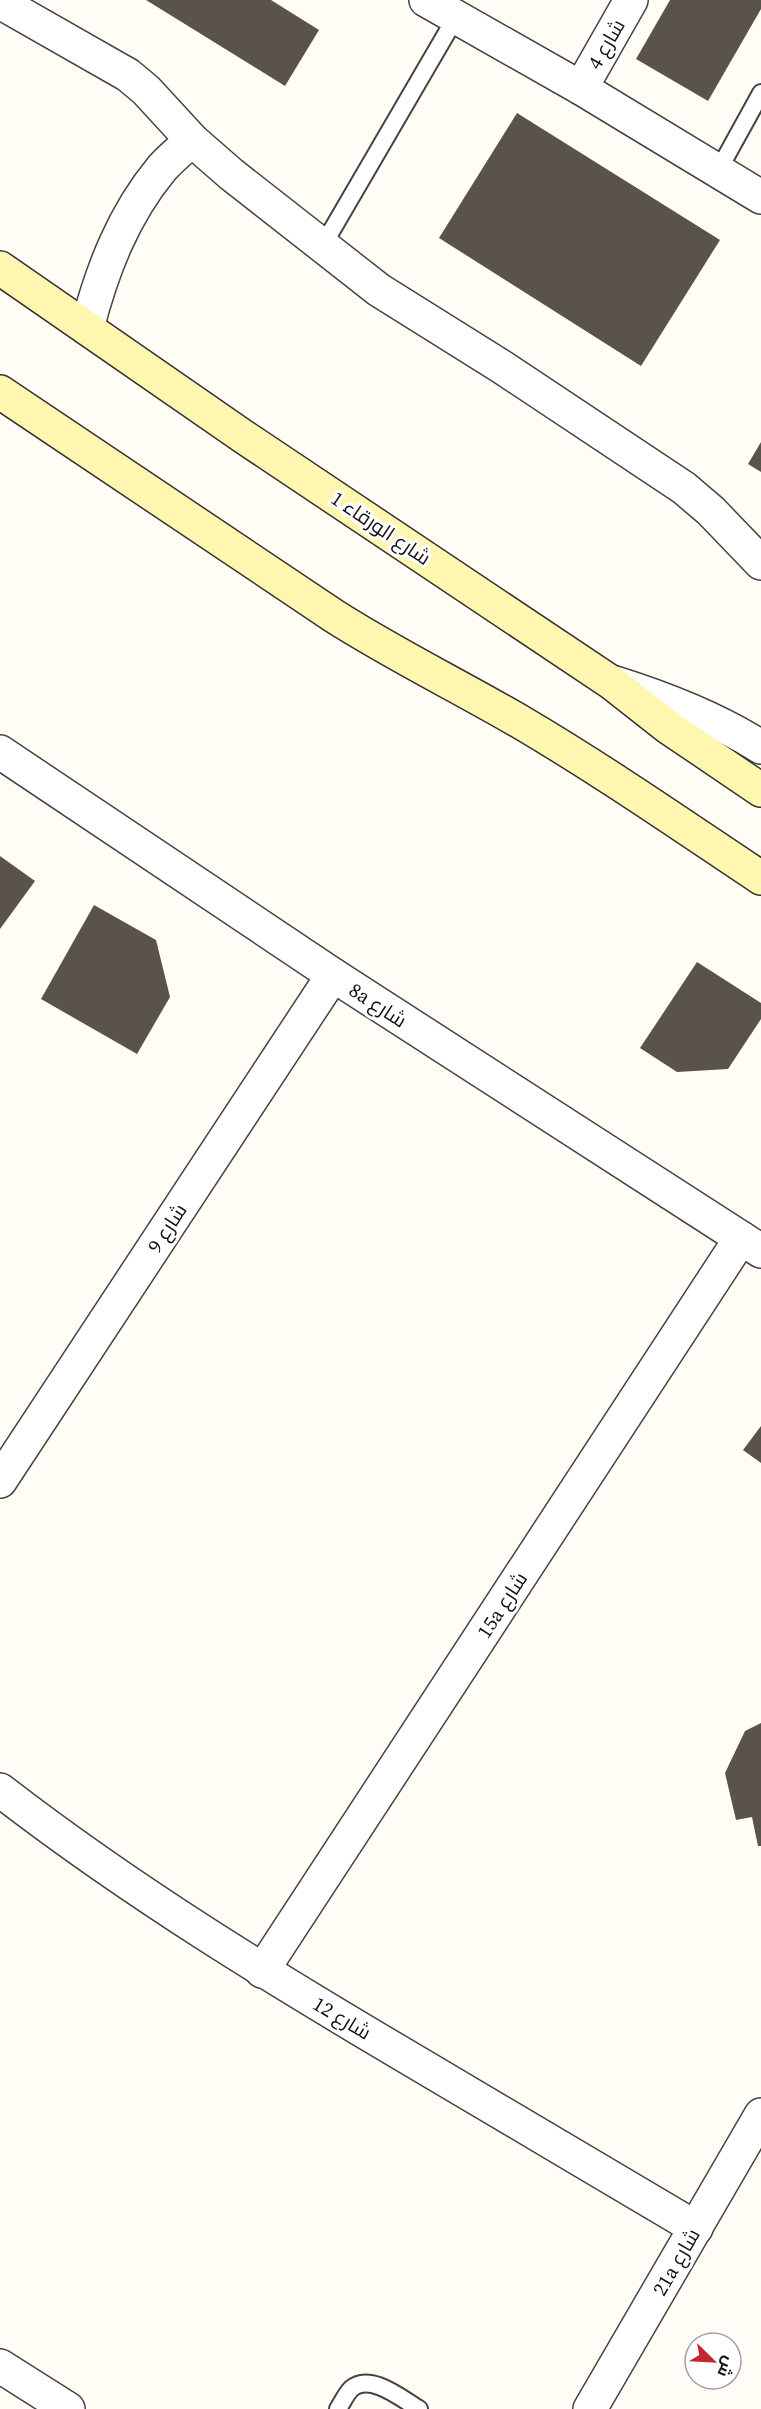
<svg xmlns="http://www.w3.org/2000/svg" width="761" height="2409" font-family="'Source Serif 4',Cairo,serif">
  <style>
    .building { fill: #5a524d }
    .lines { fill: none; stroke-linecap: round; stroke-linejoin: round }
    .lane-casing { stroke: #444; stroke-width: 20 }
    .street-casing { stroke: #444; stroke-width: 36 }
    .secondary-casing { stroke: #333; stroke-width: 36 }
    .lane { stroke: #fff; stroke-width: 16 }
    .street { stroke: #fff; stroke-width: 33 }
    .secondary { stroke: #fff6b0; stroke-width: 33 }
    .labels { text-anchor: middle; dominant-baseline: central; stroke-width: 6; stroke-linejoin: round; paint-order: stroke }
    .street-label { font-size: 20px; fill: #111; stroke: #fff }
  </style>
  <rect width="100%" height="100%" fill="#fffdf5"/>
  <g class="building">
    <polygon points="146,0 271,0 319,30 285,86"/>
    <polygon points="670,0 761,0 761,9 708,101 636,59"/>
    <polygon points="517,113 720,240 641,366 439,238"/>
    <polygon points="761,442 761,472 748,464"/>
    <polygon points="0,856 35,881 0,929"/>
    <polygon points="94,905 156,940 170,997 137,1054 41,999"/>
    <polygon points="697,962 761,1003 761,1019 728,1069 677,1072 640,1048"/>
    <polygon points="761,1426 761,1463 743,1450"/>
    <polygon points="761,1723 761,1846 758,1846 752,1817 736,1820 725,1773 745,1731"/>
  </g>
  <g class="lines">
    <defs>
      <g id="lane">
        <polyline points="718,171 761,93"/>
        <polyline points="322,247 456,17"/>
        <path d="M 338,2409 C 342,2403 346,2394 351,2389 C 370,2372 402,2399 419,2409"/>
      </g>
      <g id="street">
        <polyline points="426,0 581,88 761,197"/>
        <polyline points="0,2 128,75 146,90 192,140 231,174 379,290 502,367 684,488 711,511 761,563"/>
        <polyline points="581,88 631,0"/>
        <path d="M 87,328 C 102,270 123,215 162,168 C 171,158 182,149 192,140"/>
        <path d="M 615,683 C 666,699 715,718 761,747"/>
        <polyline points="0,752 333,975 761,1251"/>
        <polyline points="0,1481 333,975"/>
        <path d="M 0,1790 C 132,1892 270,1976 414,2061 C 508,2117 602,2172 696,2228"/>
        <polyline points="262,1971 741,1238"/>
        <polyline points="0,2366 68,2409"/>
        <polyline points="590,2409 761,2115"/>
      </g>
      <g id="secondary">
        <polyline points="0,268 244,437 612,683 668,727 761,790"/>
        <path d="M 0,392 L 334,616 C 395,655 461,687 524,724 C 605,772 683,826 761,878"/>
      </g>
    </defs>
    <use href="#lane" class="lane-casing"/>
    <use href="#street" class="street-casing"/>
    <use href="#secondary" class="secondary-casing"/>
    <use href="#lane" class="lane"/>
    <use href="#street" class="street"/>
    <use href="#secondary" class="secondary"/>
  </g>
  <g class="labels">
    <g class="street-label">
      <text transform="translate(606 44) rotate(-60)">شارع 4</text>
      <text transform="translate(381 528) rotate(34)">شارع الورقاء 1</text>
      <text transform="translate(378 1005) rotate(33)">8a شارع</text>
      <text transform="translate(167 1228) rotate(-57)">شارع 9</text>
      <text transform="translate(502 1605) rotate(-57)">15a شارع</text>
      <text transform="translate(342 2018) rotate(31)">شارع 12</text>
      <text transform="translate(676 2262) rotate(-60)">21a شارع</text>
    </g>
  </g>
  <g transform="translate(713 2361) rotate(114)"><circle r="28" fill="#ffffff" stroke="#a0a0a0" stroke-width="1.5"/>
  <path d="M0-4.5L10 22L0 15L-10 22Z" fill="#c4262e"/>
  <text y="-9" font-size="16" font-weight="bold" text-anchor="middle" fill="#111111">ش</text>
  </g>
</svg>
